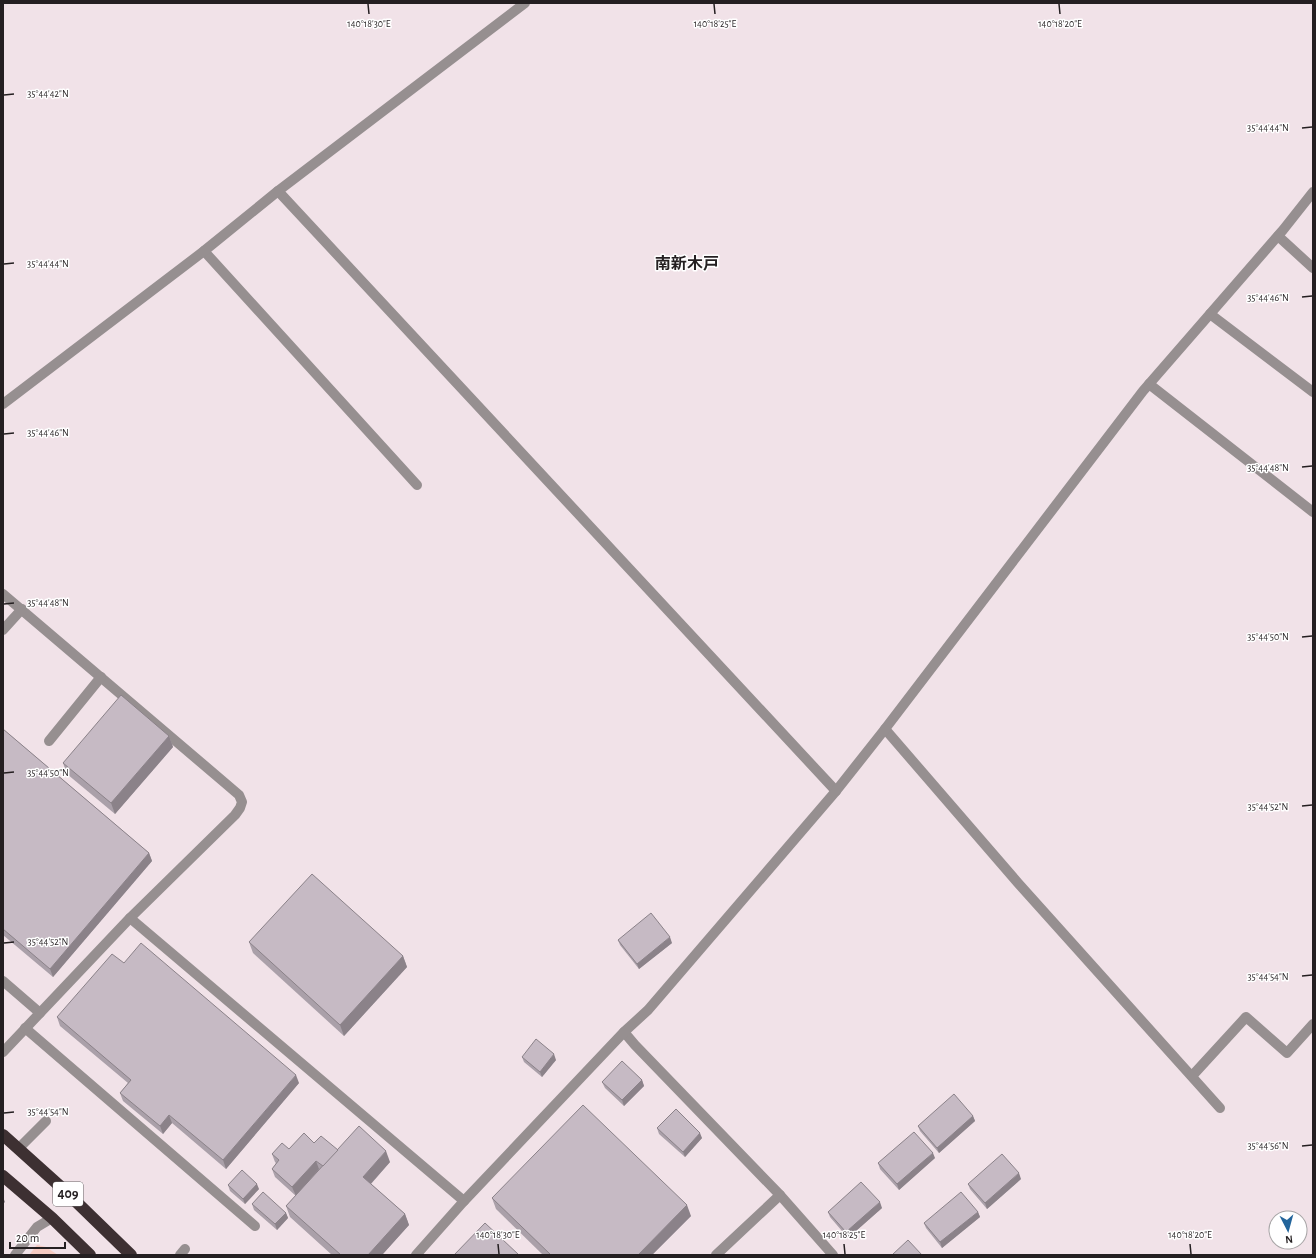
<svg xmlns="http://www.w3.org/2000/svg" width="1316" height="1258" font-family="'Alegreya Sans','Noto Sans JP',sans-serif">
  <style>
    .green { fill: #f6cbc2 }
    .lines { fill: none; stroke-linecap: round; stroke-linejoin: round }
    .minor { stroke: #968f90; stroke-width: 10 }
    .highway { stroke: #3d3032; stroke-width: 12 }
    .wall { fill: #aaa0a9 }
    .shaded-wall { fill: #8b8289 }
    .building { fill: #c6bac4; stroke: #8b8289 }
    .ticks { fill: none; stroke: #241f21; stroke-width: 1.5 }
    .labels { text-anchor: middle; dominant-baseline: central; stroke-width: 3; stroke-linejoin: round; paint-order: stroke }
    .shield { fill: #fff; stroke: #666264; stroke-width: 1 }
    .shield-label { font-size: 14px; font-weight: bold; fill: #241f21 }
    .neighbourhood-label { font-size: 16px; font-weight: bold; fill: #241f21; stroke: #fff }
    .ticks-label { font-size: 10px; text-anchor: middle; fill: #241f21; stroke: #fff; stroke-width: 3; stroke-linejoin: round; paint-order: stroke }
  </style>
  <rect width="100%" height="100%" fill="#f1e2e8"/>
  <polygon class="green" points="37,1245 46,1247 58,1255 29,1255"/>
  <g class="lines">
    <g class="minor">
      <polyline points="278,191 836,791"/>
      <polyline points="1278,236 1313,268"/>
      <polyline points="204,251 417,485"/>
      <polyline points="1210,314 1313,392"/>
      <polyline points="1149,384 1313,512"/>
      <polyline points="3,404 204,251 278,191 525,3"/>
      <polyline points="3,594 225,783 239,795 242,802 240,808 235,815 130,918 3,1052"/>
      <polyline points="3,630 22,609"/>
      <polyline points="885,729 1018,883 1220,1108"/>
      <polyline points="49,741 101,677"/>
      <polyline points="130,918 464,1201"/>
      <polyline points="3,981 40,1013"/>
      <polyline points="25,1028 255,1226"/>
      <polyline points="624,1032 635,1045 780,1195 833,1255"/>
      <polyline points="1192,1076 1246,1017 1287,1053 1313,1024"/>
      <polyline points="18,1149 46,1121"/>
      <polyline points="15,1255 37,1227 52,1218"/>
      <polyline points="180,1255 185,1249"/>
      <polyline points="416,1255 464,1201 624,1032 648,1010 836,791 885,729 1143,391 1283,230 1313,192"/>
      <polyline points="716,1255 780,1195"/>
    </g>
    <g class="highway">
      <polyline points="3,1135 62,1188 131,1255"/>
      <polyline points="3,1176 52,1218 90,1255"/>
    </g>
  </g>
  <g class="wall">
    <polygon points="3,729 149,853 152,861 53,977 3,935"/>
    <polygon points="169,736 173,747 115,814 67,774 63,763"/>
    <polygon points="618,940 672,943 639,969 620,945"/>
    <polygon points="249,942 403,956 407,967 344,1036 253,953"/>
    <polygon points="57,1017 299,1083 226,1169 172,1123 163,1134 123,1101 120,1093 128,1083 60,1026"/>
    <polygon points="522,1057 556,1060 542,1077 524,1062"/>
    <polygon points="642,1080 644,1086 624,1106 605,1088 602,1082"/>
    <polygon points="973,1116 975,1121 939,1153 920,1131 918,1126"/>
    <polygon points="657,1128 702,1138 685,1157 659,1134"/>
    <polygon points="314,1143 338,1150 390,1162 371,1184 405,1214 409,1225 382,1255 332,1255 290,1217 286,1206 320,1169 296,1196 275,1177 272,1169 276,1163 275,1162 272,1154"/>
    <polygon points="935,1158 899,1190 880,1169 878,1163"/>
    <polygon points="1021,1179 987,1209 970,1189 968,1184"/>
    <polygon points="228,1185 259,1189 245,1204 230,1191"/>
    <polygon points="492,1198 691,1216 652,1255 543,1255 496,1209"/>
    <polygon points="252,1204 286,1213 288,1218 277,1230 254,1210"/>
    <polygon points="882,1208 848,1238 830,1217 828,1212"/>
    <polygon points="978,1212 980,1217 942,1248 926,1228 924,1223"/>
  </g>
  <g class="shaded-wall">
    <polygon points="169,736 173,747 115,814 111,803"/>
    <polygon points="149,853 152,861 53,977 50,969"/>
    <polygon points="670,937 672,943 639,969 637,964"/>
    <polygon points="403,956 407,967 344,1036 340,1025"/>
    <polygon points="554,1054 556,1060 542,1077 540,1072"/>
    <polygon points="296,1075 299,1083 226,1169 223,1160"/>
    <polygon points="642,1080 644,1086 624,1106 622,1100"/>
    <polygon points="169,1115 172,1123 163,1134 160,1126"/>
    <polygon points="973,1116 975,1121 939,1153 937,1148"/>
    <polygon points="700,1133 702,1138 685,1157 683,1152"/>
    <polygon points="386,1151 390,1162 367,1188 363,1177"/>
    <polygon points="933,1153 935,1158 899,1190 897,1184"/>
    <polygon points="316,1161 319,1169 296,1196 292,1187"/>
    <polygon points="1019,1173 1021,1179 987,1209 985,1203"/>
    <polygon points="257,1184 259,1189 245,1204 243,1199"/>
    <polygon points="3,1197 5,1202 3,1204"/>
    <polygon points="880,1202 882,1208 848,1238 846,1232"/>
    <polygon points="687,1205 691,1216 652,1255 638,1255"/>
    <polygon points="978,1212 980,1217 942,1248 940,1242"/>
    <polygon points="286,1213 288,1218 277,1230 275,1224"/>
    <polygon points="405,1214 409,1225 382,1255 368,1255"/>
  </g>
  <g class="building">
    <polygon points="121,695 169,736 111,803 63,763"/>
    <polygon points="3,729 149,853 50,969 3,929"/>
    <polygon points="312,874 403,956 340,1025 249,942"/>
    <polygon points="651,913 670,937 637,964 618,940"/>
    <polygon points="141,943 296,1075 223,1160 169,1115 160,1126 120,1093 131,1080 57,1017 112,954 124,963"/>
    <polygon points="536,1039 554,1054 540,1072 522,1057"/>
    <polygon points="622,1061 642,1080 622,1100 602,1082"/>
    <polygon points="954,1094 973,1116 937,1148 918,1126"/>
    <polygon points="583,1105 687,1205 638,1255 551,1255 492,1198"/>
    <polygon points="676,1109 700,1133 683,1152 657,1128"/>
    <polygon points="359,1126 386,1151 363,1177 405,1214 368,1255 341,1255 286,1206"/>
    <polygon points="914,1132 933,1153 897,1184 878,1163"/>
    <polygon points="304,1133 314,1143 321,1136 338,1150 323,1166 316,1161 292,1187 272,1169 279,1160 272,1154 282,1143 289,1149"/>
    <polygon points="1002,1154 1019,1173 985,1203 968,1184"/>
    <polygon points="242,1170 257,1184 243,1199 228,1185"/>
    <polygon points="861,1182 880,1202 846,1232 828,1212"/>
    <polygon points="263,1192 286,1213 275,1224 252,1204"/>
    <polygon points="961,1192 978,1212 940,1242 924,1223"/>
    <polygon points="485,1223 519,1255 454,1255"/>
    <polygon points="908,1240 922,1255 892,1255"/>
  </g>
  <path class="ticks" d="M 368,4 L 369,14M 714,4 L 715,14M 1059,4 L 1060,14M 4,95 L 14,94M 1302,128 L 1312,127M 4,264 L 14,263M 1302,297 L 1312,296M 4,434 L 14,433M 1302,467 L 1312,466M 4,604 L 14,603M 1302,637 L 1312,636M 4,773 L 14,772M 1302,806 L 1312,805M 4,943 L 14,942M 1302,976 L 1312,975M 4,1113 L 14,1112M 1302,1146 L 1312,1145M 498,1244 L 499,1254M 844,1244 L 845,1254M 1190,1244 L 1191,1254"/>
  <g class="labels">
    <rect class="shield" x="53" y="1182" width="30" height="24" rx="3"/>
    <g class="shield-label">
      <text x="68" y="1194">409</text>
    </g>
    <g class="neighbourhood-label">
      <text x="687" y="264">南新木戸</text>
    </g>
  </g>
  <g class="ticks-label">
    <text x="369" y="27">140°18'30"E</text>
    <text x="715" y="27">140°18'25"E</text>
    <text x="1060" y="27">140°18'20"E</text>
    <text x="48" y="97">35°44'42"N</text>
    <text x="1268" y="131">35°44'44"N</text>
    <text x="48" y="267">35°44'44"N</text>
    <text x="1268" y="301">35°44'46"N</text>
    <text x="48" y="436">35°44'46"N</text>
    <text x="1268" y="471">35°44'48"N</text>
    <text x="48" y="606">35°44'48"N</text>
    <text x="1268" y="640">35°44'50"N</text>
    <text x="48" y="776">35°44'50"N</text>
    <text x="1268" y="810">35°44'52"N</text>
    <text x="48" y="945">35°44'52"N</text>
    <text x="1268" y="980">35°44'54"N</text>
    <text x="48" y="1115">35°44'54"N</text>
    <text x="1268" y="1149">35°44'56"N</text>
    <text x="498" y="1238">140°18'30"E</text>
    <text x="844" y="1238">140°18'25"E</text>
    <text x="1190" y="1238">140°18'20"E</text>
  </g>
  <rect width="1316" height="1258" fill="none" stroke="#241f21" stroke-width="8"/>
  <g transform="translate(1288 1230) rotate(174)"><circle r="19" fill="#ffffff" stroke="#a7a5a6"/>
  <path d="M0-3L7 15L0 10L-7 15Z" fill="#23659b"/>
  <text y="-6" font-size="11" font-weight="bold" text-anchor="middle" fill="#241f21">N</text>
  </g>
  <path d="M10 1242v6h55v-6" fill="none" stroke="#241f21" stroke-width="2"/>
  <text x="16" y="1242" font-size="12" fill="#241f21" stroke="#ffffff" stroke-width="3" paint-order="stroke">20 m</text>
</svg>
